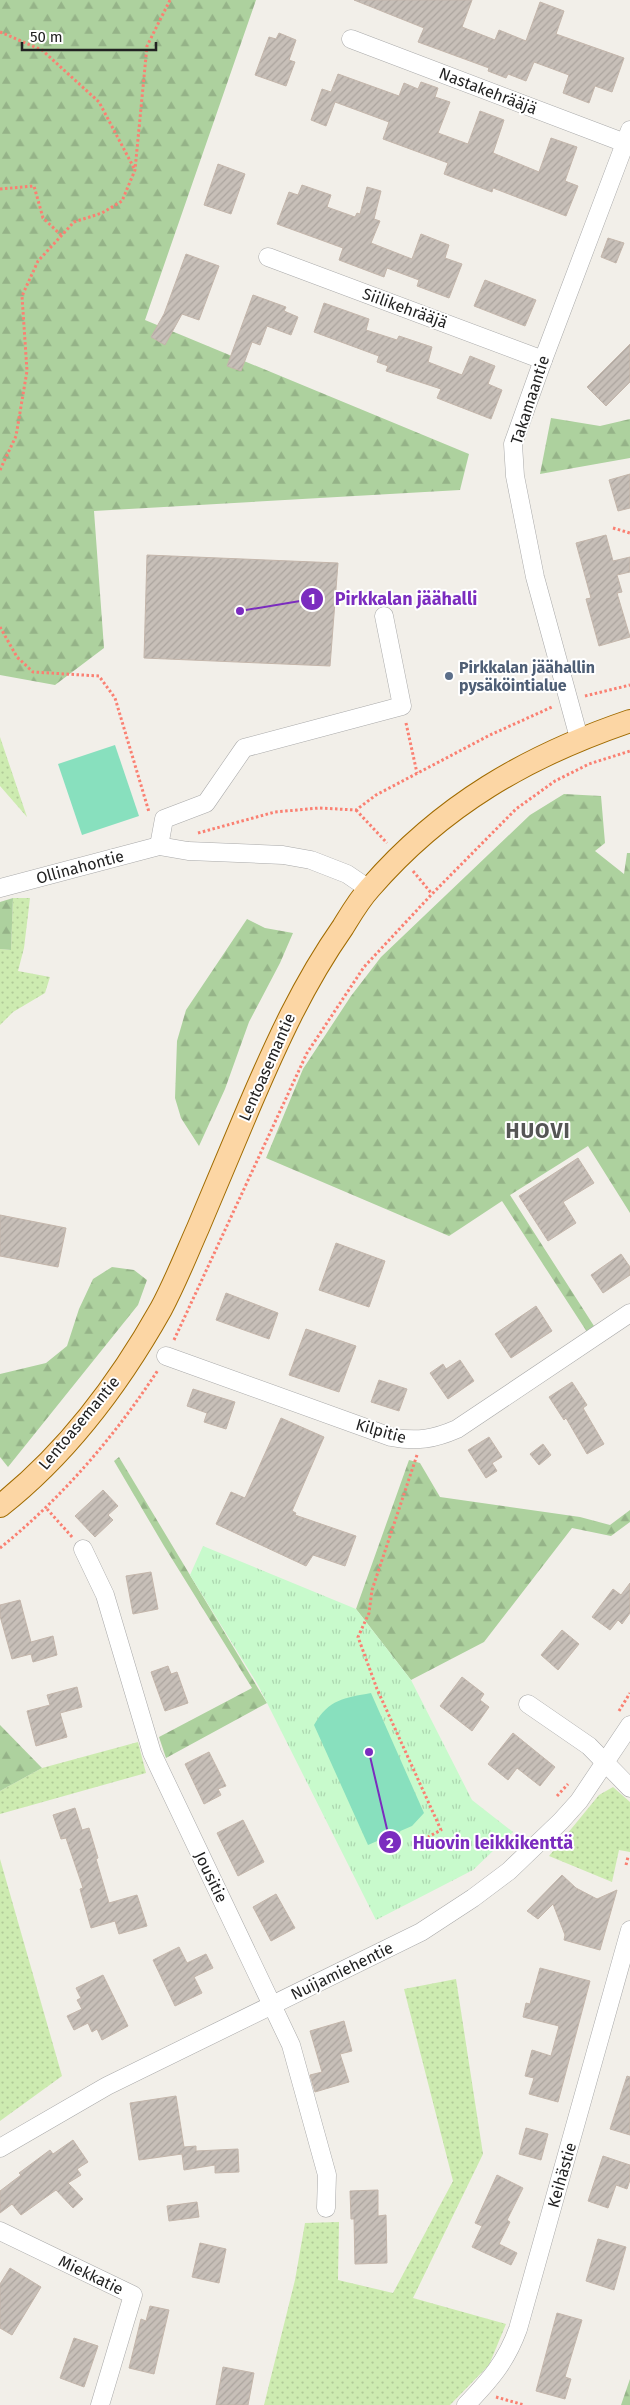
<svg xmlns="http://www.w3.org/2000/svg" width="630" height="2405" font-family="'Fira Sans',sans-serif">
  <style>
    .grass { fill: url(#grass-dots) }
    .forest { fill: url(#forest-firs) }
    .park { fill: url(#park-tufts) }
    .pitch { fill: #88e0be }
    .building { fill: url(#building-hatch); stroke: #c4b6ab }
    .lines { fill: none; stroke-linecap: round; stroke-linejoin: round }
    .minor-casing { stroke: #a9a9a9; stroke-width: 19 }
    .major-casing { stroke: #a06b00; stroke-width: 24 }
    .path { stroke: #fa8072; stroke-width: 3; stroke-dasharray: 2.5 2.5; stroke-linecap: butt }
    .minor { stroke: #fff; stroke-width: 18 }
    .major { stroke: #fcd6a4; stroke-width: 22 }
    .service-dot { fill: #5c6f8a; stroke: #fff; stroke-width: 2 }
    .labels { text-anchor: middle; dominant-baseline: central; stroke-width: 4; stroke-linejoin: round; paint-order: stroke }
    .street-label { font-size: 16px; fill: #222; stroke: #fff }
    .service-label { font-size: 16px; font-weight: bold; fill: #4e5e75; stroke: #fff; text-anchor: start }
    .district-label { font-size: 21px; font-weight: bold; letter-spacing: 1px; fill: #555; stroke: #fff }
    .leader { fill: none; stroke: #7b2cbf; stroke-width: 2 }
    .callout-dot { fill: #7b2cbf; stroke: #fff; stroke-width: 2 }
    .mark-label { font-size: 15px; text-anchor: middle; font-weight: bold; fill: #fff }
    .callout-label { font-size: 18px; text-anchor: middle; font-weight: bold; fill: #7b2cbf; stroke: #fff; stroke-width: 4; stroke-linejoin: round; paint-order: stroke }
  </style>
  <defs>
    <pattern id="grass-dots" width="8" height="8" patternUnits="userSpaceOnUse" patternTransform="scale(1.25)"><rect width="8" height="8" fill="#cdebb0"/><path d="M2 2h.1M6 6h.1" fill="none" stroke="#b0c997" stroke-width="1.8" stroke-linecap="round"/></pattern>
    <pattern id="forest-firs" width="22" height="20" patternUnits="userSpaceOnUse" patternTransform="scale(1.25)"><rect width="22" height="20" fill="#add19e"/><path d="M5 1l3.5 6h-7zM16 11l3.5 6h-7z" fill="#95b388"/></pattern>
    <pattern id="park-tufts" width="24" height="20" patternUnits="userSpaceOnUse" patternTransform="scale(1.25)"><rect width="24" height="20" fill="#c8facc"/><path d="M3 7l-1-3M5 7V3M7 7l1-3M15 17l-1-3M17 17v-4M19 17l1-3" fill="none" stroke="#acd6af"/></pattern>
    <pattern id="building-hatch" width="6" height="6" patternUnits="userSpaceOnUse" patternTransform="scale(1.25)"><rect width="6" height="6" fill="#c7bfb8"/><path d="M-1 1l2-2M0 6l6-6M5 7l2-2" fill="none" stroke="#aba49e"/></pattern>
  </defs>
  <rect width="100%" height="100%" fill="#f2efe9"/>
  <g class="grass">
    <polygon points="0,737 27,817 0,786"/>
    <polygon points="13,898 30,898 24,948 18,971 50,977 45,993 13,1012 0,1025 0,949 11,950"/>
    <polygon points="138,1742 146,1773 0,1814 0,1791 42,1768"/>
    <polygon points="613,1787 630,1802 630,1852 619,1850 612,1882 549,1856 599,1795"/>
    <polygon points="0,1859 62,2076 0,2121"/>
    <polygon points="456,1979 483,2154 413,2298 506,2324 489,2365 450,2405 264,2405 295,2280 305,2223 339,2222 338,2280 393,2293 453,2181 404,1989"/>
  </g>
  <g class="forest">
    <polygon points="0,0 256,0 145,320 469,454 460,490 94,511 104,648 55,685 0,675"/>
    <polygon points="551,418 600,426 630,419 630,458 540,474"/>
    <polygon points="564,794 601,796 605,843 595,851 624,874 627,853 630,853 630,1213 588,1146 510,1195 594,1326 587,1332 502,1201 449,1236 266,1158 303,1069 351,996 381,957 530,815"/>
    <polygon points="13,898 11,950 0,949 0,902"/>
    <polygon points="247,919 265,928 293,933 280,963 249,1022 225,1089 199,1146 181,1118 175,1098 177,1041 186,1010"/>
    <polygon points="112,1267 134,1270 147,1280 138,1305 8,1467 0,1457 0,1374 46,1363 67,1346 79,1309 93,1279"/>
    <polygon points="119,1457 267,1703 166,1758 159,1737 252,1688 164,1546 114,1461"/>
    <polygon points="409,1460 420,1463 440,1497 580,1517 610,1525 630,1510 630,1522 611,1536 572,1528 484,1642 411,1680 356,1609"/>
    <polygon points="0,1725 42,1768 0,1791"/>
    <polygon points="630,2379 630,2405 621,2405"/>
  </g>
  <polygon class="park" points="203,1546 356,1609 411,1680 472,1800 513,1832 473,1870 376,1920 258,1685 190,1575"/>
  <g class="pitch">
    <polygon points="115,745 139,816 82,835 58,764"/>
    <path d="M 371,1693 L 424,1813 L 412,1826 L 368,1845 L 314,1725 C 329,1699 344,1698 371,1693 Z"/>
  </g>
  <g class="building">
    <polygon points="354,0 472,0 462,27 495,40 499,30 526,41 540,2 564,11 556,34 624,58 612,92 595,86 589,103 563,93 569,75 534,62 526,81 508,74 506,78 488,71 489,68 418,42 424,28"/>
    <polygon points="279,33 296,40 289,60 295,62 286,86 255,75 269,37 276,39"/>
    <polygon points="338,74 399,96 404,83 418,89 421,82 438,88 435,97 450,102 438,133 468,144 480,111 504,120 493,153 539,172 551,138 577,147 565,181 578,186 566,216 493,188 492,192 444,174 448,163 383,139 389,122 335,102 326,126 311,120 322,89 331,92"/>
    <polygon points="218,164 245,174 231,214 204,205"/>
    <polygon points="302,185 331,195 327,207 355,217 357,213 360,214 367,187 381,191 374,219 380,221 371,243 412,259 421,234 449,245 445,258 462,264 449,298 417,286 419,280 387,268 384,277 339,260 343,248 277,224 289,192 298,195"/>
    <polygon points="608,238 624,243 616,263 601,257"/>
    <polygon points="186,254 219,266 199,320 182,314 165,345 151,337 164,314"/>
    <polygon points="485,280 536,300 525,326 474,306"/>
    <polygon points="253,295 286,307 284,311 298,317 291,335 267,326 260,345 252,342 241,371 227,366"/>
    <polygon points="324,303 369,319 366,330 397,340 399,336 432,347 428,362 462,375 470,356 495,366 488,384 502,390 491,419 437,398 441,389 386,371 388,366 377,362 379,356 314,332"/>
    <polygon points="630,344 630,382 606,406 587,387"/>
    <polygon points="630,474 630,508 618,511 609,480"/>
    <polygon points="606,535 613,561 630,557 630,572 617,575 622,592 617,593 630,637 599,646 586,599 591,598 576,543"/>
    <polygon points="147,555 338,563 330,666 144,658"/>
    <polygon points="578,1158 594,1183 563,1202 576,1223 548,1241 519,1196"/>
    <polygon points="0,1215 66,1228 58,1267 0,1256"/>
    <polygon points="336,1243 385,1261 369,1307 319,1290"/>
    <polygon points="621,1254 630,1267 630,1275 603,1293 591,1275"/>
    <polygon points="226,1293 278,1313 269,1339 216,1320"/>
    <polygon points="536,1306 552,1331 511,1358 495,1334"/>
    <polygon points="306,1329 356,1346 339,1392 289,1375"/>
    <polygon points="460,1360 474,1381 448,1399 430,1373 443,1364 446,1369"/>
    <polygon points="379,1380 407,1389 399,1411 371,1402"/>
    <polygon points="572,1382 587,1405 583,1408 604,1444 587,1454 566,1418 564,1420 549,1397"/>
    <polygon points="193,1389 235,1402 226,1429 204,1422 207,1413 187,1406"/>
    <polygon points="281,1418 324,1437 292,1511 296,1513 295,1515 356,1536 345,1566 313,1555 306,1566 216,1524 231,1492 245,1498"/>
    <polygon points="489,1437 502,1457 492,1463 497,1471 486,1478 468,1450"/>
    <polygon points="543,1444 551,1455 539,1465 530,1454"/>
    <polygon points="103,1490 118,1506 108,1515 113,1520 95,1537 75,1516"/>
    <polygon points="151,1572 158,1609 133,1614 126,1576"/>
    <polygon points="630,1583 630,1613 622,1624 618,1620 610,1630 592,1617 613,1589 621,1595"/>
    <polygon points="20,1600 31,1642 53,1636 57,1655 33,1662 31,1654 12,1659 0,1616 0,1605"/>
    <polygon points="562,1630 579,1644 558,1670 541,1655"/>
    <polygon points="168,1666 171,1674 177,1672 188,1703 165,1711 151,1672"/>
    <polygon points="462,1677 484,1694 480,1700 489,1707 472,1731 440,1706"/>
    <polygon points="77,1687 82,1707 60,1713 67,1737 36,1746 27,1711 50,1705 47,1695"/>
    <polygon points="513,1733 555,1767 540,1786 517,1768 508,1780 488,1764"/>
    <polygon points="209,1752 226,1786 218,1789 221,1795 204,1804 185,1764"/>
    <polygon points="75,1808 82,1830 89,1828 98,1858 96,1859 109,1903 137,1895 147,1926 119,1934 115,1921 91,1928 80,1889 83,1888 66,1838 61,1839 53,1815"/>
    <polygon points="243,1820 264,1862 238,1876 217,1833"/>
    <polygon points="562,1875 576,1888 597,1899 617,1890 600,1950 564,1940 565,1935 553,1904 538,1919 527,1911"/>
    <polygon points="276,1894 295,1928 271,1941 253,1907"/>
    <polygon points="179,1947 187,1963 206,1954 213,1968 194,1977 202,1993 175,2006 153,1960"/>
    <polygon points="540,1968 590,1981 558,2102 529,2094 534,2078 525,2076 532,2050 551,2056 559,2026 523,2017 526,2003 530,2004"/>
    <polygon points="103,1975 128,2026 102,2040 97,2029 92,2032 88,2023 74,2030 67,2016 82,2009 77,2000 81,1998 76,1988"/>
    <polygon points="344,2021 352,2051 340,2054 349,2082 315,2092 310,2075 322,2072 310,2031"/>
    <polygon points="627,2076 630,2077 630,2135 610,2129"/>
    <polygon points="176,2096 184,2147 196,2146 196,2151 238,2149 239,2172 215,2173 215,2165 184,2170 182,2154 139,2160 130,2103"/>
    <polygon points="526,2128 548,2134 541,2160 519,2154"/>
    <polygon points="73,2140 88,2162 77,2169 81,2175 68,2183 83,2199 73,2208 56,2190 21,2215 12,2204 0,2213 0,2191 21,2175 19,2173 50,2150 53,2154"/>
    <polygon points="603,2156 630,2165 630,2180 627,2189 616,2185 608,2208 588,2201"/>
    <polygon points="497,2175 523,2188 507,2220 510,2222 499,2244 517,2253 511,2265 472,2247 482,2226 475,2223"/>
    <polygon points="378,2190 378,2216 386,2215 387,2263 355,2264 354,2219 351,2219 350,2191"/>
    <polygon points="197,2202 199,2217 169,2221 167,2206"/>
    <polygon points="598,2239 626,2247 614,2290 586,2281"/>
    <polygon points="200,2243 226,2249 219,2283 192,2277"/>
    <polygon points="10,2268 41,2287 12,2335 0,2328 0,2284"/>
    <polygon points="150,2306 169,2310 154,2374 129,2368 141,2319 146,2321"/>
    <polygon points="557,2313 582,2320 565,2377 571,2379 565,2399 536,2391"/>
    <polygon points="74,2338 98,2346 84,2387 60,2378"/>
    <polygon points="223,2367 254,2373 248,2405 216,2405"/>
  </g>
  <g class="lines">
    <defs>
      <g id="minor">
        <polyline points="351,39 625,143"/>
        <polyline points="268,257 543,360"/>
        <polyline points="579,738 535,577 515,476 513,444 543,360 630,130"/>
        <polyline points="159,846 164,819 206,803 244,748 402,706 384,616"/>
        <polyline points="0,888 159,846 188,851 283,855 311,860 347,874 369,889"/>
        <path d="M 166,1356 L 391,1437 C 417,1442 434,1439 457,1429 L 630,1313"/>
        <polyline points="83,1549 105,1595 152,1753 291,2045 327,2175 326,2208"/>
        <polyline points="528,1704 589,1746 630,1788"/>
        <polyline points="0,2148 107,2086 421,1932 473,1898 509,1871 561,1821 579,1801 630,1725"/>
        <polyline points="0,2231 133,2295 100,2405"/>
        <path d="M 466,2405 C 490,2380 506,2362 518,2329 L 630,1930"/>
      </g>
      <path id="major" d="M 0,1506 C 66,1454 120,1382 161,1309 C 175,1283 186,1255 198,1228 C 215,1188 232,1148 249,1107 C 276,1044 303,984 343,927 C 351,914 359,900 370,888 C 442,805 527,756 630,721"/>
    </defs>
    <use href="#minor" class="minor-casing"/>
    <use href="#major" class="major-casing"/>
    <g class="path">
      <polyline points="0,32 42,50 99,102 135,170"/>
      <polyline points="0,189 34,186 43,218 61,235"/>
      <polyline points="0,470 16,436 27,371 22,296 38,261 74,222 102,213 122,201 135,170 147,46 170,0"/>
      <polyline points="613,528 630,533"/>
      <polyline points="0,627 17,657 33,672 99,676 115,698 149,812"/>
      <polyline points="585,696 630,685"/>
      <polyline points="406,723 417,773"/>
      <polyline points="356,810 387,843"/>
      <polyline points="198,833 275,812 319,808 356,810 376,795 490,735 552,707"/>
      <polyline points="413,871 432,894"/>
      <polyline points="174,1340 307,1053 364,967 432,894 516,809 555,781 589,764 630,751"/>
      <polyline points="417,1455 372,1590 369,1613 358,1637 377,1689 441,1830 428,1837"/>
      <polyline points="47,1509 73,1538"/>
      <path d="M 0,1548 C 62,1498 115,1436 158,1370"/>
      <polyline points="619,1711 630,1693"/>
      <polyline points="557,1796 568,1784"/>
      <polyline points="626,1865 628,1857"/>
      <polyline points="496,2397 524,2405"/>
    </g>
    <use href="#minor" class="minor"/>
    <use href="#major" class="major"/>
  </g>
  <circle class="service-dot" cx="449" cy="676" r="5"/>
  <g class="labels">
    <g class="street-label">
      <text transform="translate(488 91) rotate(21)">Nastakehrääjä</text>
      <text transform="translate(405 308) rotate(20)">Siilikehrääjä</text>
      <text transform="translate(530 400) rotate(-72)">Takamaantie</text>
      <text transform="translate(80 867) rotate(-15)">Ollinahontie</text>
      <text transform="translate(267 1067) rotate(-66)">Lentoasemantie</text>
      <text transform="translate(79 1423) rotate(-50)">Lentoasemantie</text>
      <text transform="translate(381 1431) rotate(16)">Kilpitie</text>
      <text transform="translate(211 1877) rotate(64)">Jousitie</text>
      <text transform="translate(342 1971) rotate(-26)">Nuijamiehentie</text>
      <text transform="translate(562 2175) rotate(-74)">Keihästie</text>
      <text transform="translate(91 2275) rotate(26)">Miekkatie</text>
    </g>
    <g class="service-label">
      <text x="459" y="667">Pirkkalan jäähallin<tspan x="459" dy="18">pysäköintialue</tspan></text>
    </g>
    <g class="district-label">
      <text x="538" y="1131">HUOVI</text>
    </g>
  </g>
  <path class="leader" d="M240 611L312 599M369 1752L390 1842"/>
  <g class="callout-dot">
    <circle cx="240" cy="611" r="5"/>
    <circle cx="369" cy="1752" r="5"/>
    <circle cx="312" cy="599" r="12"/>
    <circle cx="390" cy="1842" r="12"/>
  </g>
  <g class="mark-label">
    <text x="312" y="604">1</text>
    <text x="390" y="1848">2</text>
  </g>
  <g class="callout-label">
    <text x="406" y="605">Pirkkalan jäähalli</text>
    <text x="493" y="1849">Huovin leikkikenttä</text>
  </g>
  <path d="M22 42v8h134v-8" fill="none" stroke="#222222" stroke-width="2.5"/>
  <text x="30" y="42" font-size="15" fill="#222222" stroke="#ffffff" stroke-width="4" paint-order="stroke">50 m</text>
</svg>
